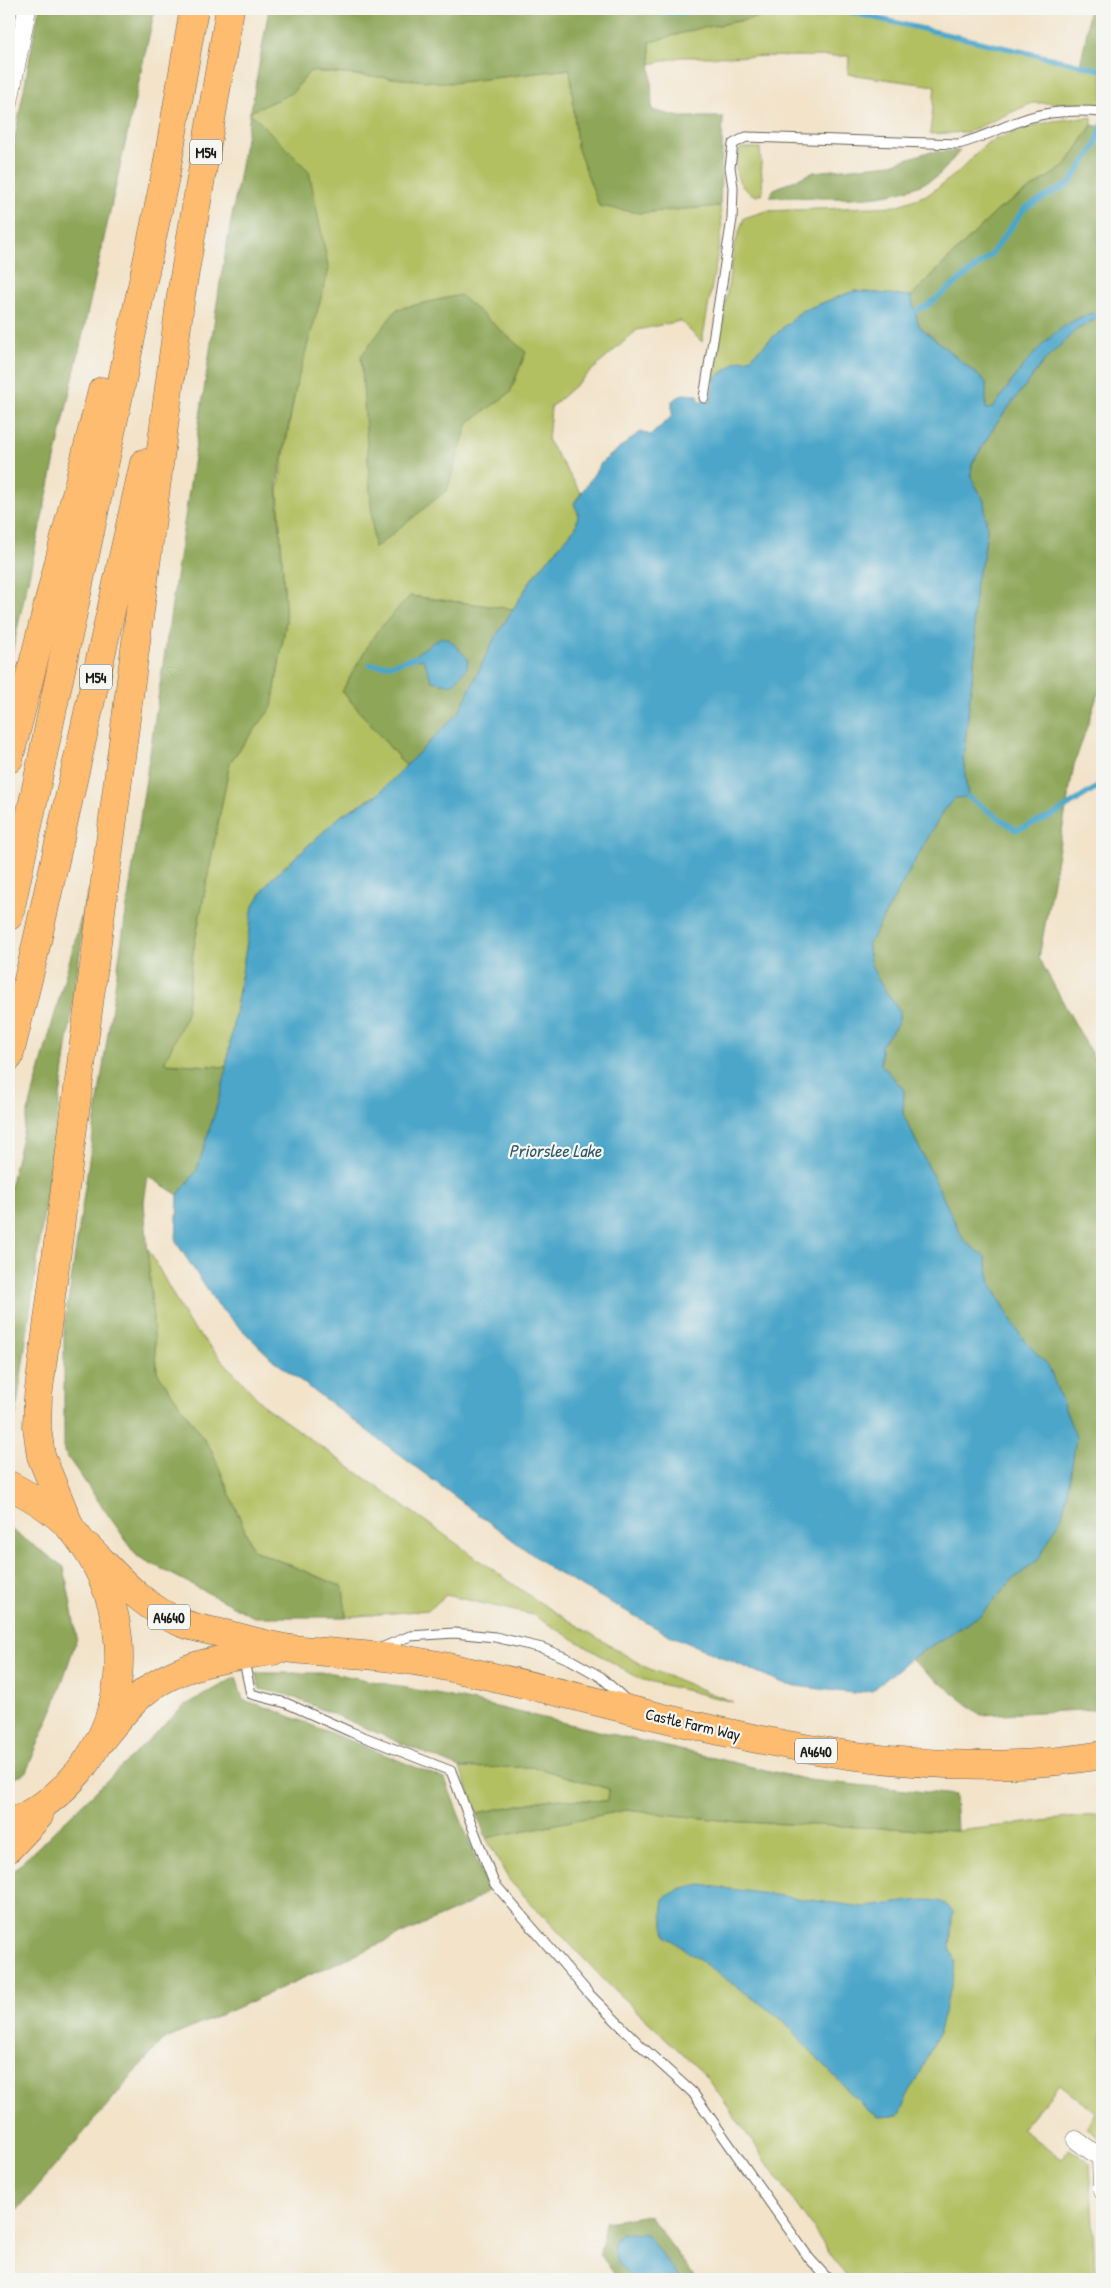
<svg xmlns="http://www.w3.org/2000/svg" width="1111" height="2288" font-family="'Patrick Hand',sans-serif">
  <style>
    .green { fill: #b2c062; stroke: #676e3f }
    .forest { fill: #8da658; stroke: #54613a }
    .water { fill: #4ba6c9; stroke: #346172 }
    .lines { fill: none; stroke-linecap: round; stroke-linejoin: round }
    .stream { stroke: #4ba6c9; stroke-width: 5.5 }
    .lane-casing { stroke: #676259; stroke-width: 11 }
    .street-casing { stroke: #676259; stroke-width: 19 }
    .primary-casing { stroke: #676259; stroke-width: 29 }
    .highway-casing { stroke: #676259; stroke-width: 29 }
    .lane { stroke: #fff; stroke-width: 9 }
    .street { stroke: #fff; stroke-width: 18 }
    .primary { stroke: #febc71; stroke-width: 28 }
    .highway { stroke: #febc71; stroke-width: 28 }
    .labels { text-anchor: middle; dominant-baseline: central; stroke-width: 4.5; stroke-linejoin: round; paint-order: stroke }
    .shield { fill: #f6f6f2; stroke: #5d5d5c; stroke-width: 1 }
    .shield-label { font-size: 15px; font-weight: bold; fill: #1c1c1c }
    .street-label { font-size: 16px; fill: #1c1c1c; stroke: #f6f6f2 }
    .water-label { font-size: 18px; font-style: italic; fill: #315a6a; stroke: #f6f6f2 }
  </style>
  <rect width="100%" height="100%" fill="#f6f6f2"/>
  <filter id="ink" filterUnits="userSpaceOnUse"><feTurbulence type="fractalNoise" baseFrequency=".02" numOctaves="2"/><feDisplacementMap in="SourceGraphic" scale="10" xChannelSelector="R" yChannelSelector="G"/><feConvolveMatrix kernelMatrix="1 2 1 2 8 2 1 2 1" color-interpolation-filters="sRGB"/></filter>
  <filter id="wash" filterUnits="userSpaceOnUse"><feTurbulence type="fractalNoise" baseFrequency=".0096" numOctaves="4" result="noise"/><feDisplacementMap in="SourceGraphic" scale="20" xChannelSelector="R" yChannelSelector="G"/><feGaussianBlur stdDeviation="1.12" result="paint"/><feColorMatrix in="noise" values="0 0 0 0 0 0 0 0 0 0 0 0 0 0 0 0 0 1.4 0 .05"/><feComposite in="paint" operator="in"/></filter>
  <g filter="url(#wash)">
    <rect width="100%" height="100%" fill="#f2e3c9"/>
    <g class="green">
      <polygon points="765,9 836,9 1102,70 1102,106 1077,103 1032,103 968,132 930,134 935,86 848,74 849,56 680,57 651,64 650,42 697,29 765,16"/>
      <polygon points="571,69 573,90 639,213 720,206 722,229 702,342 680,321 637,330 551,407 548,441 581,493 574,503 579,513 576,527 533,577 513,609 410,596 342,691 406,766 377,795 343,814 271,879 253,906 226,1067 163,1063 186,1016 193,952 230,762 272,707 286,621 278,490 296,386 309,171 249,112 292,93 310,71 451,83"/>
      <polygon points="1092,117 1092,125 1065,166 998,210 911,296 854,291 801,311 749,359 737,361 714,379 734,247 744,218 766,211 896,206 929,194 956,174 988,142 1023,129 1053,121"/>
      <path d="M 741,148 L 760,148 L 763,193 L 756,196 C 736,187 731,168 741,148 Z"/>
      <polygon points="147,1247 188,1322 264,1406 534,1599 645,1667 733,1702 640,1679 533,1615 446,1595 429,1610 346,1617 343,1587 253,1550 212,1451 157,1372"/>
      <polygon points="534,1767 609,1789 608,1801 551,1799 477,1813 460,1768"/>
      <polygon points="626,1810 740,1822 957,1831 1102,1814 1102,2139 1086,2128 1095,2112 1060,2084 1021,2129 1062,2159 1069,2149 1090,2162 1095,2271 1101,2279 848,2279 707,2077 608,1984 509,1880 486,1838"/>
    </g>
    <g class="forest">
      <polygon points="39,9 155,9 9,666 9,169"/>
      <polygon points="269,9 765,9 766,16 697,29 650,42 652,110 680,117 723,117 720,206 639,213 599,206 577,147 570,69 451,83 310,71 292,93 250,112 309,171 329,270 296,386 277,484 286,621 272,707 230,762 193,952 186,1016 164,1063 226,1067 223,1086 197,1170 178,1195 148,1176 144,1202 157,1372 212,1451 253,1550 343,1587 346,1617 254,1617 137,1556 64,1452 64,1328 220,283"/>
      <polygon points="1089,9 1102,9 1102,70 1080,65 1086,37"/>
      <path d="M 1092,125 L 1102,127 L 1102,682 L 1074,765 L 1039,958 L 1102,1073 L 1102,1709 L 981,1715 L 910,1659 L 982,1614 L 1011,1581 L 1038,1560 L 1048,1365 L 1022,1338 L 992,1286 L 985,1257 L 964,1241 L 903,1114 L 904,1090 L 881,1064 L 881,1046 L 898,1023 L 900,1011 C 885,991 868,970 868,945 L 943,811 L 955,797 L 968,797 L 963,759 L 976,645 L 973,620 L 976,581 L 983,558 L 987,531 L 984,501 L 971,477 L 972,464 L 996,424 L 1044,361 L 1075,331 L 1097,318 L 1049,339 L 1011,382 L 993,408 L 985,409 L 986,382 L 919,326 L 911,296 L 998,210 L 1065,166 Z"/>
      <path d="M 960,151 C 952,159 945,171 936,177 C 886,207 824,196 769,197 L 774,189 L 814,172 L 891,164 L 928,152 Z"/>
      <polygon points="460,295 526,352 510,393 468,423 447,490 374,549 361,356 397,309"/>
      <polygon points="410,596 513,609 493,641 459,712 406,766 342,691 376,632"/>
      <polygon points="89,889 16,1413 9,1438 9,1191 27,1116"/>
      <polygon points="9,1528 64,1567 77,1638 53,1709 26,1772 9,1782"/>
      <polygon points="255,1673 332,1673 471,1701 808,1780 955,1795 957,1831 740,1822 626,1810 486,1838 477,1813 551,1799 608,1801 609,1789 534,1767 460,1768 288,1695 260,1689"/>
      <polygon points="236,1677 243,1700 269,1708 445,1779 488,1890 469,1904 162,2041 9,2220 9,1875 184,1706"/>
      <polygon points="649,2215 696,2279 680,2279 646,2234 617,2263 634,2279 618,2279 600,2254 605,2222"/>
    </g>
    <g class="water">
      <path d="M 854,291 L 911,296 L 919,326 L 986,382 L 986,409 L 993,408 C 1018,373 1049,324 1093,313 L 1097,318 L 1075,331 L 1044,361 L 996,424 L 972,464 L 971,477 L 984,501 L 987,531 L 983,558 L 976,581 L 973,620 L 976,645 L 963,759 L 968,797 L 955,798 L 943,811 L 868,945 C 868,970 885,991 900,1011 L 898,1023 L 881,1046 L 881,1064 L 904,1090 L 903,1114 L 964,1241 L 985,1257 L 992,1286 L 1022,1338 L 1048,1365 L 1076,1437 L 1071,1473 L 1062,1516 L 1038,1560 L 1011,1581 L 982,1614 L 910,1659 L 872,1691 L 852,1693 L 788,1685 L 669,1635 L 554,1571 L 273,1360 L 218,1306 L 176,1242 L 178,1195 L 197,1170 L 223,1086 L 253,906 L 271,879 L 343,814 L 377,795 L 459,712 L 493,641 L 533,577 L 576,527 L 578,513 L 574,504 L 602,462 L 640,432 L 651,435 L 672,416 L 672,401 L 683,394 L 698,395 L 698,401 L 710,402 L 714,379 L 737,361 L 749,359 L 801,311 Z"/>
      <polygon points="441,637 449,639 468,659 467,668 452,685 432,681 423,659 417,660 417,653"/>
      <path d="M 701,1885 L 864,1907 C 882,1906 931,1895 944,1903 C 947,1905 950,1908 953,1911 L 950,1949 L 955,1961 L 954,1976 L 938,2035 L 898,2116 L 879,2117 L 866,2109 L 805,2046 L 784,2021 L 666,1936 L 662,1914 L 664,1898 L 682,1888 Z"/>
      <polygon points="621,2233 646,2234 680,2279 634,2279 617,2263 613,2246"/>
    </g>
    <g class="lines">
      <g class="stream">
        <polyline points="609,9 679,13 710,9"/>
        <polyline points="836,9 1102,70"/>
        <polyline points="916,311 928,305 989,257 1025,208 1069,184 1095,147 1102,125"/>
        <polyline points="1095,316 1102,310"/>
        <polyline points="370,665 390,665 417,657"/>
        <polyline points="968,797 1016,830 1052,816 1102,784"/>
      </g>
    </g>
  </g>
  <g filter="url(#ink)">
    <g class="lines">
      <defs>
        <g id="lane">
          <path d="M 704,398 L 732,219 L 733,187 L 730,167 L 733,144 L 746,137 L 958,144 C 982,138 1004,126 1028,118 C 1051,111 1079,110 1102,112"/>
          <polyline points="381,1648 410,1636 454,1633 495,1637 542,1648 571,1660 601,1677 626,1700"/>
          <polyline points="243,1657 251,1694 286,1703 351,1732 451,1771 494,1883 590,1995 640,2045 693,2093 809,2258 828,2279"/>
        </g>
        <g id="street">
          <polyline points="9,102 27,9"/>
          <polyline points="1076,2140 1101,2158 1102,2190"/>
        </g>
        <g id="primary">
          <path d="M 88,1547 C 117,1576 143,1608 182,1623 C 197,1629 213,1631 229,1635 C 247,1639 266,1645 285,1648 C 303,1651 321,1651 338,1653 C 372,1655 405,1659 438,1665 C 657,1709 877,1794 1102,1755"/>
          <path d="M 101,1740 C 114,1724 126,1708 142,1694 C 178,1664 228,1657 273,1651"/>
        </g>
        <g id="highway">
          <polyline points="9,759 102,391"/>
          <polyline points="9,916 166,172 194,9"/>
          <polyline points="9,1057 33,959 144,463"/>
          <path d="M 9,1485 C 34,1498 61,1514 78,1537 C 152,1636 124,1774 9,1824"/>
          <polyline points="71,1529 41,1456 37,1427 38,1397 181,295 230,9"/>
          <polyline points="9,1848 39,1816"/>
        </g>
      </defs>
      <use href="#lane" class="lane-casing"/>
      <use href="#street" class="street-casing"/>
      <use href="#primary" class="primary-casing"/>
      <use href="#highway" class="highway-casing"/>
      <use href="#lane" class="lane"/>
      <use href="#street" class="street"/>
      <use href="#primary" class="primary"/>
      <use href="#highway" class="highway"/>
    </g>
  </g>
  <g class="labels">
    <g class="shield">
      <rect x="190" y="139.5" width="32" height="25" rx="4"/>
      <rect x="80" y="664.5" width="32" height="25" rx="4"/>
      <rect x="148" y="1604.5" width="42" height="25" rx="4"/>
      <rect x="795" y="1738.5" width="42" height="25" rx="4"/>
    </g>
    <g class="shield-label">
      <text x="206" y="152">M54</text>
      <text x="96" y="677">M54</text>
      <text x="169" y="1617">A4640</text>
      <text x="816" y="1751">A4640</text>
    </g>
    <g class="street-label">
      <text transform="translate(693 1724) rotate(13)">Castle Farm Way</text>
    </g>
    <g class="water-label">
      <text x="555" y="1150">Priorslee Lake</text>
    </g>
  </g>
  <rect width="1111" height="2288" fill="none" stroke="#f6f6f2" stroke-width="30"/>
</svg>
